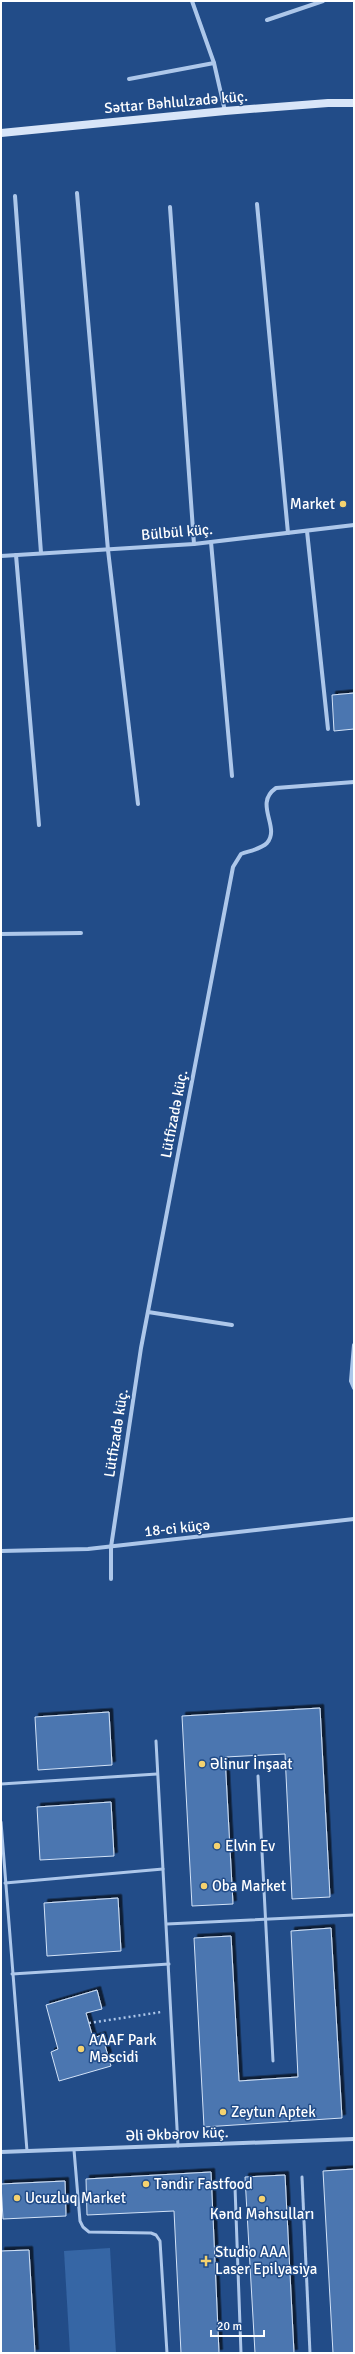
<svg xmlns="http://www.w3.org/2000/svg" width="355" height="2354" font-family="Signika,sans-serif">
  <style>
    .green { fill: #3666a5 }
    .building { fill: #4b76b0; stroke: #d2e2f7; filter: url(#shadow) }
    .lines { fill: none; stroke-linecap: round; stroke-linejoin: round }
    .path { stroke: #adc7ea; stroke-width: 2.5; stroke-dasharray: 2 3; stroke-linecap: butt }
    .lane { stroke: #adc7ea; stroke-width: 3 }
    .street { stroke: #adc7ea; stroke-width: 4 }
    .secondary { stroke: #d8e5f8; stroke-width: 8 }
    .poi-dot { fill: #f5d26f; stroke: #224c88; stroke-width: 1.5 }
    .labels { text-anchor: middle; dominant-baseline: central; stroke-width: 3; stroke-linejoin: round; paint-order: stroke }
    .street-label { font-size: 15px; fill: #fff; stroke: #224c88 }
    .poi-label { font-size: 15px; fill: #fff; stroke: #224c88; text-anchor: start }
  </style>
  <defs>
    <filter id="shadow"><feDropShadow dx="3.5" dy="-3.5" stdDeviation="0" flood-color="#0009"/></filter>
  </defs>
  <rect width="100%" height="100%" fill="#224c88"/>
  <polygon class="green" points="110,2248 116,2353 70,2353 64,2251"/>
  <g class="building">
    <polygon points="354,693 354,729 334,731 332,695"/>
    <polygon points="320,1708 330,1897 292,1899 285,1754 225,1757 233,1904 192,1906 182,1716"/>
    <polygon points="109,1712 112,1765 38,1770 35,1717"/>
    <polygon points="111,1802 114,1856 40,1860 37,1807"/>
    <polygon points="118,1898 121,1951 47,1956 44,1903"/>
    <polygon points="331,1928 342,2118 204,2127 194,1938 231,1936 239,2081 298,2077 291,1931"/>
    <polygon points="97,1990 102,2009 86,2013 93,2038 102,2035 111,2066 59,2081 51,2052 58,2049 46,2005"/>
    <polygon points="354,2169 354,2353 333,2353 323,2171"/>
    <polygon points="211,2172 219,2353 181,2353 174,2211 87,2215 86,2179"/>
    <polygon points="285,2175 294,2353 255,2353 245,2177"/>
    <polygon points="65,2181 66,2216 3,2219 1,2184"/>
    <polygon points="29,2250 35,2353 1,2353 1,2251"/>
  </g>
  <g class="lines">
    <polyline class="path" points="89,2023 161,2012"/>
    <g class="lane">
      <polyline points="156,1741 178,2146"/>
      <polyline points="258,1776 273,2061"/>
      <polyline points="1,1784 157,1774"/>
      <polyline points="1,1822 27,2151"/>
      <polyline points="5,1883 163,1869"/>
      <polyline points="167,1924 354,1915"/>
      <polyline points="12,1974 169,1964"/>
      <polyline points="74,2150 80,2221 83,2227 89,2232 151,2233 156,2235 160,2241 167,2353"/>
      <polyline points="302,2177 310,2353"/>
      <polyline points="235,2187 241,2353"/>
    </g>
    <g class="street">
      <polyline points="192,1 214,63 225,111"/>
      <polyline points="267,20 323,1"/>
      <polyline points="129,79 214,63"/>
      <polyline points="77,193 108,550 138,804"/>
      <polyline points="15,196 41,553"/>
      <polyline points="257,204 288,533"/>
      <polyline points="170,207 194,544"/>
      <polyline points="307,531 328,729"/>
      <polyline points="211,542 232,776"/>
      <polyline points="16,555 39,825"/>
      <polyline points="1,556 194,544 354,525"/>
      <polyline points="1,934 81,933"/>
      <polyline points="148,1312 232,1325"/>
      <polyline points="354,1345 351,1381 354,1388"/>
      <polyline points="1,1551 88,1549 354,1519"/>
      <path d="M 111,1579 L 111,1547 L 141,1348 L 233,867 L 241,854 C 249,851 261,849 267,843 C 281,827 253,804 276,788 L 354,782"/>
      <polyline points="1,2152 354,2139"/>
    </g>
    <polyline class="secondary" points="1,133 225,111 328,103 354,103"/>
  </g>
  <g class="poi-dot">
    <circle cx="343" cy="504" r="4"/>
    <circle cx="202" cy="1764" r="4"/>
    <circle cx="217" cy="1846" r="4"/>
    <circle cx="204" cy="1886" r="4"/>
    <circle cx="81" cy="2049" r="4"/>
    <circle cx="223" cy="2112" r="4"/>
    <circle cx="146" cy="2184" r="4"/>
    <circle cx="17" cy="2198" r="4"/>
    <circle cx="262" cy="2199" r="4"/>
    <path d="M204 2255h4v4h4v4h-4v4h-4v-4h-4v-4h4z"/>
  </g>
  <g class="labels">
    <g class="street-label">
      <text transform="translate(176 102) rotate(-5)">Səttar Bəhlulzadə küç.</text>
      <text transform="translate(177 532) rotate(-5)">Bülbül küç.</text>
      <text transform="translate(174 1114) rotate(-79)">Lütfizadə küç.</text>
      <text transform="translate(116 1433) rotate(-81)">Lütfizadə küç.</text>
      <text transform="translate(177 1528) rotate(-6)">18-ci küçə</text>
      <text transform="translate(177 2134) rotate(-2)">Əli Əkbərov küç.</text>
    </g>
    <g class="poi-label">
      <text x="335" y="504" text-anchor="end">Market</text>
      <text x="210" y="1764">Əlinur İnşaat</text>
      <text x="225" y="1846">Elvin Ev</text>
      <text x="212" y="1886">Oba Market</text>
      <text x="89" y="2040">AAAF Park<tspan x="89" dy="17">Məscidi</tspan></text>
      <text x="231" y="2112">Zeytun Aptek</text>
      <text x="154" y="2184">Təndir Fastfood</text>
      <text x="25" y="2198">Ucuzluq Market</text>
      <text x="262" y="2214" text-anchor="middle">Kənd Məhsulları</text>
      <text x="215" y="2252">Studio AAA<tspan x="215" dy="17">Laser Epilyasiya</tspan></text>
    </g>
  </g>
  <rect width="355" height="2354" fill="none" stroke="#ffffff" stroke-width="4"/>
  <path d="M211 2330v6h53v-6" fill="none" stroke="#ffffff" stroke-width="2"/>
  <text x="217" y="2330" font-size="12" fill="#ffffff" stroke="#224c88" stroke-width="3" paint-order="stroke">20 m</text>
</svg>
